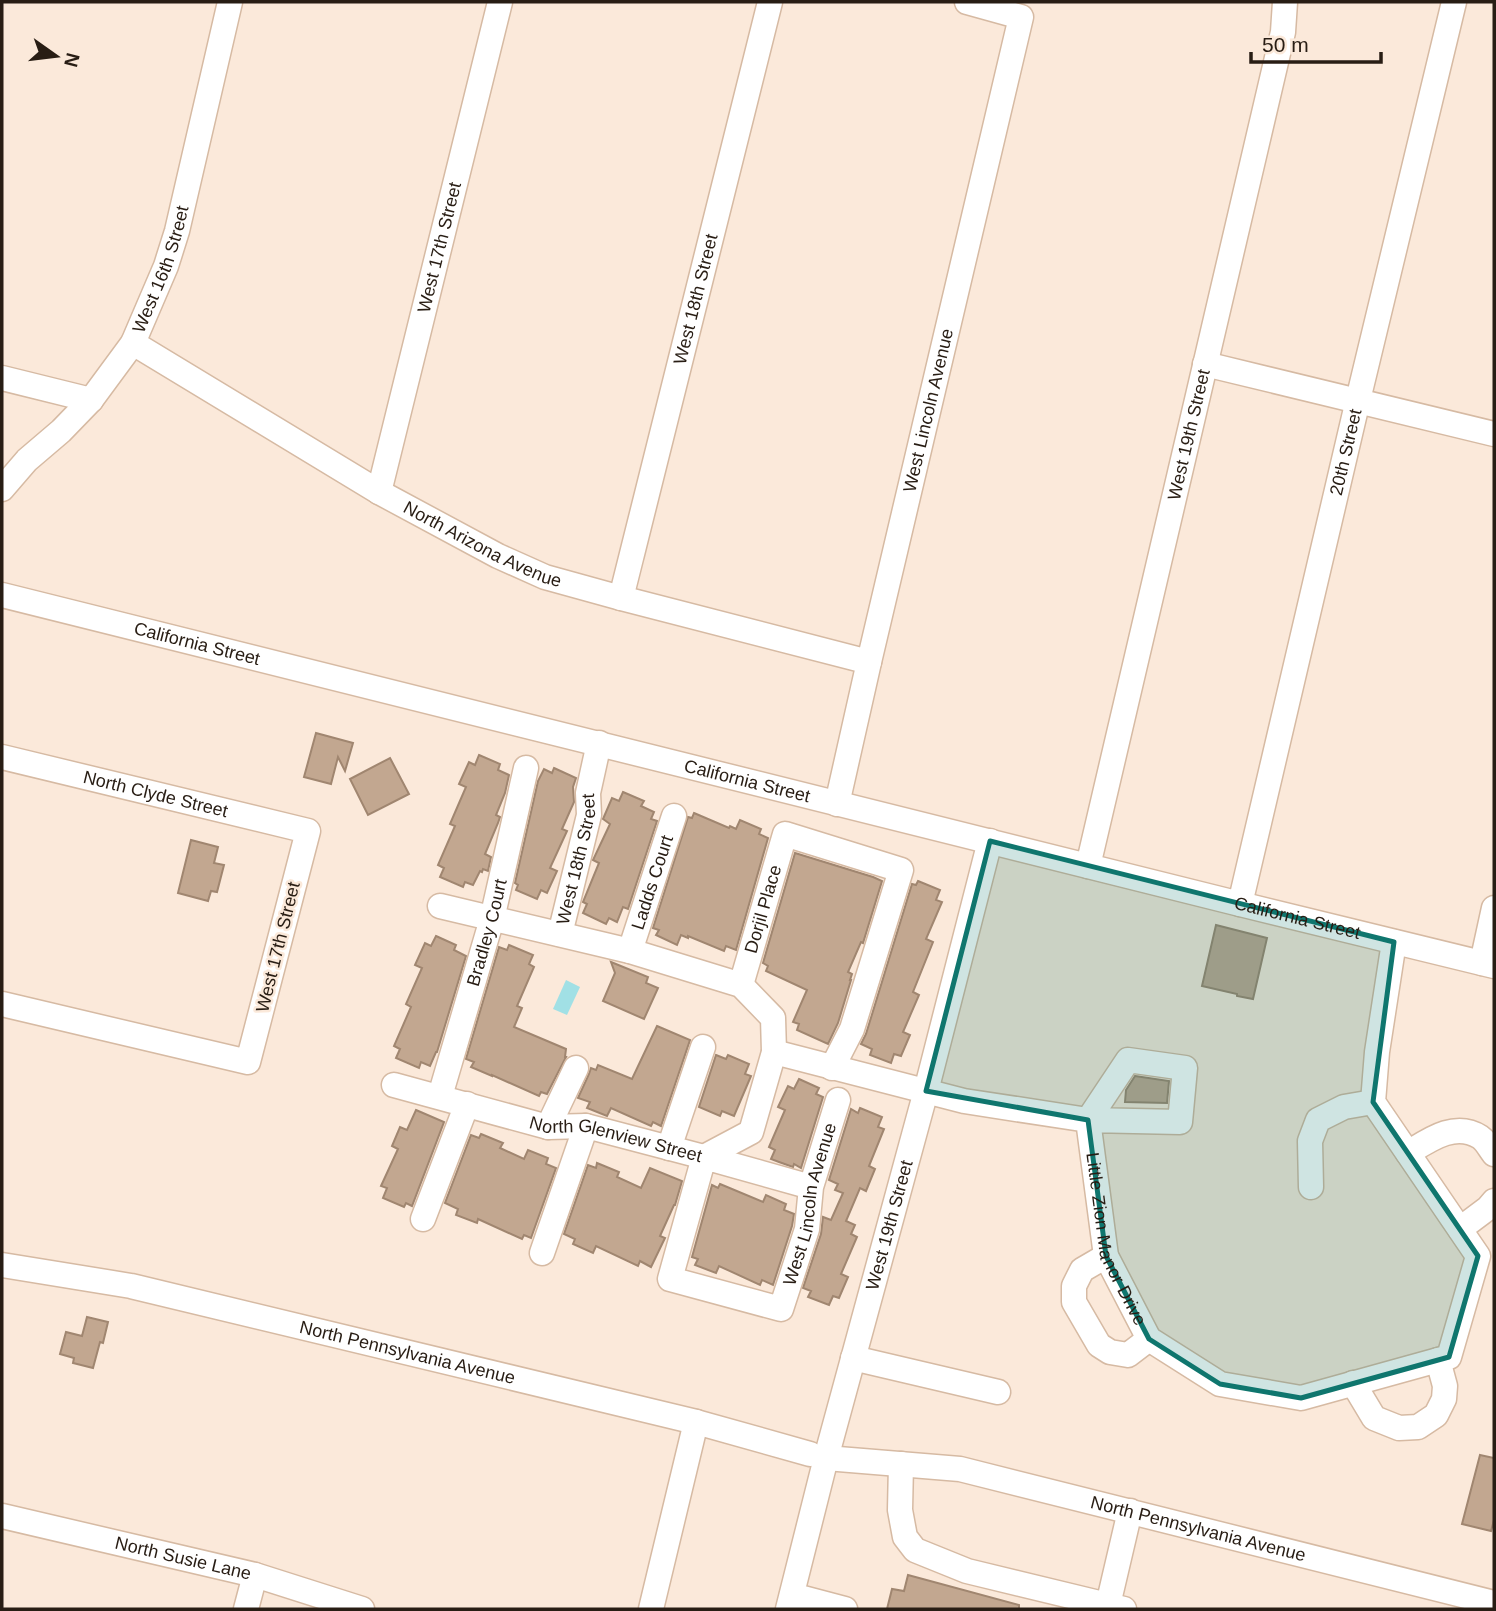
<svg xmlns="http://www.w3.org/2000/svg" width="1496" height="1611" font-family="Helvetica,sans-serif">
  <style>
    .water { fill: #a1e0e5 }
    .building { fill: #c2a790; stroke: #a08670; stroke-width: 2 }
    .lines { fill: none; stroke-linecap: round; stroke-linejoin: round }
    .minor-casing { stroke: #d6baa3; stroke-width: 27 }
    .minor { stroke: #fff; stroke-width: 24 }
    .marked { fill: #0f766e; fill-opacity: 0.2; stroke: #0f766e; stroke-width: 5; stroke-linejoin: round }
    .labels { text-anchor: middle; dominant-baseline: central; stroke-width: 5; stroke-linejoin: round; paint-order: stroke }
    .street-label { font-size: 18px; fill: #281d14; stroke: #fbe9da }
  </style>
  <rect width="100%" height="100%" fill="#fbe9da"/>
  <polygon class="water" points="566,980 580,987 567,1015 553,1009"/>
  <g class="building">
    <polygon points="316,733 353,743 345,771 338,757 331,784 304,777"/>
    <polygon points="479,755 500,764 498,770 509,775 505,793 496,815 500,817 498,823 485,854 491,857 488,871 483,869 482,872 480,871 473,885 465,882 463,887 440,877 444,868 438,865 455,826 450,824 466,787 459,784 469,762 475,765"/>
    <polygon points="390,758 409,794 368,815 350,779"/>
    <polygon points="554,768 576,778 573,787 574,802 562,829 567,831 550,868 557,871 547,893 541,890 537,899 516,890 518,885 515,883 538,781 544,769 552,773"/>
    <polygon points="623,792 644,801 641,806 654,812 651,819 657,821 628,909 623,907 617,922 609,918 606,924 583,913 587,904 583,902 599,863 593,860 610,824 603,819 612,798 619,801"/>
    <polygon points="694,813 729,828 730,826 736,829 740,820 761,829 759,834 768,838 736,950 726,946 724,951 688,936 688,938 681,935 677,945 656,935 659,930 653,928 688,817 692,818"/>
    <polygon points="191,840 218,847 214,863 224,865 217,892 211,891 208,901 178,893"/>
    <polygon points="795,853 873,877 882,881 863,943 861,942 848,972 852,974 850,980 851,980 838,1023 828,1044 797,1030 799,1024 793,1022 807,990 766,971 768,966 763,963"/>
    <polygon points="918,881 940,890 936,900 942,902 926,939 933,942 913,992 919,995 903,1032 910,1035 901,1056 894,1054 891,1063 870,1055 872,1049 861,1044 866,1034 912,884 916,885"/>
    <polygon points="1216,925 1267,938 1253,999 1237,996 1237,994 1202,986"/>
    <polygon points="436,936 456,945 454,950 466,956 437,1052 436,1052 430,1066 421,1062 419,1068 396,1058 400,1049 394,1046 411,1007 406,1004 422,968 415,965 425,943 431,946"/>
    <polygon points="509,945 533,955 529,964 534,967 517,1006 522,1008 514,1027 566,1049 565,1057 566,1057 547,1094 541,1092 539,1096 492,1075 492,1076 471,1067 474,1062 466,1059 499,947 507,950"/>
    <polygon points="611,962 648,977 646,983 658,988 644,1019 603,1001 615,973"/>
    <polygon points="657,1026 690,1040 661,1126 653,1122 651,1126 611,1108 607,1116 587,1108 590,1102 578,1098 589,1074 591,1068 596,1070 598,1065 632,1079"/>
    <polygon points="716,1055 726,1059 728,1055 749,1064 745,1074 751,1076 734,1116 722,1111 720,1116 699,1107"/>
    <polygon points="1135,1076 1169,1081 1167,1103 1125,1102 1126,1090"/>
    <polygon points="799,1079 819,1088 816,1094 823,1097 801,1168 794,1164 793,1167 779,1162 771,1159 775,1150 769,1147 785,1110 778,1107 788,1086 794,1089"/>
    <polygon points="860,1108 882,1117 878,1127 884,1129 869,1166 875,1169 866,1191 860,1188 846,1221 855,1225 851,1234 857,1237 841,1274 848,1277 839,1298 833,1296 829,1305 808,1297 811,1291 803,1288 821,1234 823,1217 831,1220 843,1193 835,1190 838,1184 829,1180 851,1109 858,1113"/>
    <polygon points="416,1110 444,1122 412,1206 406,1203 404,1207 383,1198 387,1188 381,1186 398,1149 392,1146 400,1127 407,1130"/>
    <polygon points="481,1134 503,1143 500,1148 524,1159 528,1150 548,1158 546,1164 556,1168 531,1238 524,1235 522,1239 478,1219 477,1223 456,1215 458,1209 445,1203 471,1135 479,1138"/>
    <polygon points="597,1163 619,1172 617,1177 641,1188 650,1168 682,1181 675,1205 674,1205 660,1236 665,1238 651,1267 640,1261 638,1266 596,1246 593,1253 573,1244 575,1239 564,1234 588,1165 596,1168"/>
    <polygon points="720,1184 763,1202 766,1195 786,1204 784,1210 794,1214 792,1226 773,1285 762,1280 760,1285 719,1266 716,1273 695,1265 698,1259 692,1257 712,1185 718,1188"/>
    <polygon points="87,1317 108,1322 103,1343 100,1342 93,1368 73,1363 74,1358 60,1354 66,1332 82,1336"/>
    <polygon points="1480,1455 1494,1458 1494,1520 1491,1531 1462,1524"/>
    <polygon points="908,1575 1019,1605 1019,1609 887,1609 892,1589 904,1591"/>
  </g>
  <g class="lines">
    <defs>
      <g id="minor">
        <path id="s1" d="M 133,343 L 379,492 L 498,556 L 545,577 L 621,598 L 869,662"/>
        <polyline points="1205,364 1494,434"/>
        <polyline points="2,378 91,400"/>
        <path id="s2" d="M 2,489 L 27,460 L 61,431 L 91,400 L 133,343 L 166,266 L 177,231 L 230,2"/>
        <path id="s3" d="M 379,492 L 500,2"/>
        <path id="s4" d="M 2,595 L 1240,904 L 1494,966"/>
        <path id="s5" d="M 621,598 L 770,2"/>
        <path id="s6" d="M 2,757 L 308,831 L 248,1062 L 2,1004"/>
        <path id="s7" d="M 837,804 L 869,662 L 1021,17 L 967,2"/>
        <path id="s8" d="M 1088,866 L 1283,32 L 1285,2"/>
        <path id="s9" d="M 1240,904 L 1358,400 L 1454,2"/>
        <path id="s10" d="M 560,934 L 589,815 L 588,793 L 599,743"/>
        <path id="s11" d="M 630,951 L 674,816"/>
        <polyline points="1482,963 1494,908"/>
        <path id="s12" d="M 741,985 L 785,834 L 901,870 L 852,1029 L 832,1068"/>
        <path id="s13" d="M 774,1052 L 964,1101 L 1088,1120 L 1180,1122 L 1185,1068 L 1128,1060 L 1088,1120 L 1106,1256 L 1149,1339 L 1220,1384 L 1301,1398 L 1449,1357 L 1478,1256 L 1373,1102 L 1377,1052 L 1394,942"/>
        <path id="s14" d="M 394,1085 L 548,1127 L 586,1126 L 704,1157 L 751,1132 L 774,1052 L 773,1018 L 741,985 L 630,951 L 440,906"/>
        <path id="s15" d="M 440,1096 L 492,919 L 526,768"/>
        <polyline points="548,1127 576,1068"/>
        <polyline points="669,1148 703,1047"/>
        <path d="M 1408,1153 C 1429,1140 1455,1121 1480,1137 C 1486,1141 1490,1149 1494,1154"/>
        <path id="s16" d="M 811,1187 L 704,1157 L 670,1279 L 781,1309 L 807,1229 L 811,1187 L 838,1100"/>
        <polyline points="1311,1187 1310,1141 1318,1120 1344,1107 1373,1102"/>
        <polyline points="423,1219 467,1104"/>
        <polyline points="1460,1229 1488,1208 1494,1201"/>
        <polyline points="542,1253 586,1126"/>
        <polyline points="1106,1256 1082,1270 1074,1286 1074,1302 1099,1345 1110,1352 1128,1355 1149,1339"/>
        <path id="s17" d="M 2,1265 L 131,1286 L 696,1422 L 810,1454"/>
        <polyline points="853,1358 998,1392"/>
        <polyline points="1353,1383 1374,1418 1399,1428 1418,1427 1436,1415 1444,1399 1445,1386 1438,1360"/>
        <path id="s18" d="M 826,1458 L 960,1469 L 1494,1603"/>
        <polyline points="901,1464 900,1510 905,1537 915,1550 967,1571 1124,1609"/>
        <path id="s19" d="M 2,1516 L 255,1575 L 362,1609"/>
        <polyline points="792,1595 845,1609"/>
        <polyline points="1108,1605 1130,1511"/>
        <polyline points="246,1609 255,1575"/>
        <polyline points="651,1609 696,1422"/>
        <path id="s20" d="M 788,1609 L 826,1458 L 926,1091 L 990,841"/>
      </g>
    </defs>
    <use href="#minor" class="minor-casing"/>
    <use href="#minor" class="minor"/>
  </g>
  <path class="marked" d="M 990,841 L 1394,942 L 1373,1102 L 1478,1256 L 1449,1357 L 1301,1398 L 1220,1384 L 1149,1339 L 1106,1256 L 1088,1120 L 926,1091 Z"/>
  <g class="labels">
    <g class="street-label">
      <text stroke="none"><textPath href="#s3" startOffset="252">West 17th Street</textPath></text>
      <text stroke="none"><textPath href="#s2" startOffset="276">West 16th Street</textPath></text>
      <text stroke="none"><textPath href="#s5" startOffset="308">West 18th Street</textPath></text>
      <text stroke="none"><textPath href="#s7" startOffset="404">West Lincoln Avenue</textPath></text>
      <text stroke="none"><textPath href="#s8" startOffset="443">West 19th Street</textPath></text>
      <text stroke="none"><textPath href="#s9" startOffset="464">20th Street</textPath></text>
      <text stroke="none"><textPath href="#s1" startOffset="404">North Arizona Avenue</textPath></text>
      <text stroke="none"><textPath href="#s4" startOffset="201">California Street</textPath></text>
      <text stroke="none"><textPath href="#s4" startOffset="768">California Street</textPath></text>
      <text stroke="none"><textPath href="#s6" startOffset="158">North Clyde Street</textPath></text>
      <text stroke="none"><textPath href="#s10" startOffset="77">West 18th Street</textPath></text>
      <text stroke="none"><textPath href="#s11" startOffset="72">Ladds Court</textPath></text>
      <text stroke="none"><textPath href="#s12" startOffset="79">Dorjil Place</textPath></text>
      <text stroke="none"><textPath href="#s4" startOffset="1335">California Street</textPath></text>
      <text stroke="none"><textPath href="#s15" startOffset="170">Bradley Court</textPath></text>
      <text transform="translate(278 947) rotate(-76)">West 17th Street</text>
      <text stroke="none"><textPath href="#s14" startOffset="229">North Glenview Street</textPath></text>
      <text stroke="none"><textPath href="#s16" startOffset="462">West Lincoln Avenue</textPath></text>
      <text stroke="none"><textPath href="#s20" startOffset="397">West 19th Street</textPath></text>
      <text stroke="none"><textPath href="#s13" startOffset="721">Little Zion Manor Drive</textPath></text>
      <text stroke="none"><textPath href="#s17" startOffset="415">North Pennsylvania Avenue</textPath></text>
      <text stroke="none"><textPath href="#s18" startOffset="380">North Pennsylvania Avenue</textPath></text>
      <text stroke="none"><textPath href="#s19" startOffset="186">North Susie Lane</textPath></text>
    </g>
  </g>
  <rect width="1496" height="1611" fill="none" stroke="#281d14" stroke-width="7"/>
  <g transform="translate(56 56) rotate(104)" stroke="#fbe9da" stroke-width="5" paint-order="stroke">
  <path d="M0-5L12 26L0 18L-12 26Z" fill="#281d14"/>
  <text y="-10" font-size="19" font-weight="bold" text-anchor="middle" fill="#281d14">N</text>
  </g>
  <path d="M1251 52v10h130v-10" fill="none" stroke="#281d14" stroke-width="3.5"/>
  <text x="1262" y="52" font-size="21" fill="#281d14" stroke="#fbe9da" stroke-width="5" paint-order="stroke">50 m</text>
</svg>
